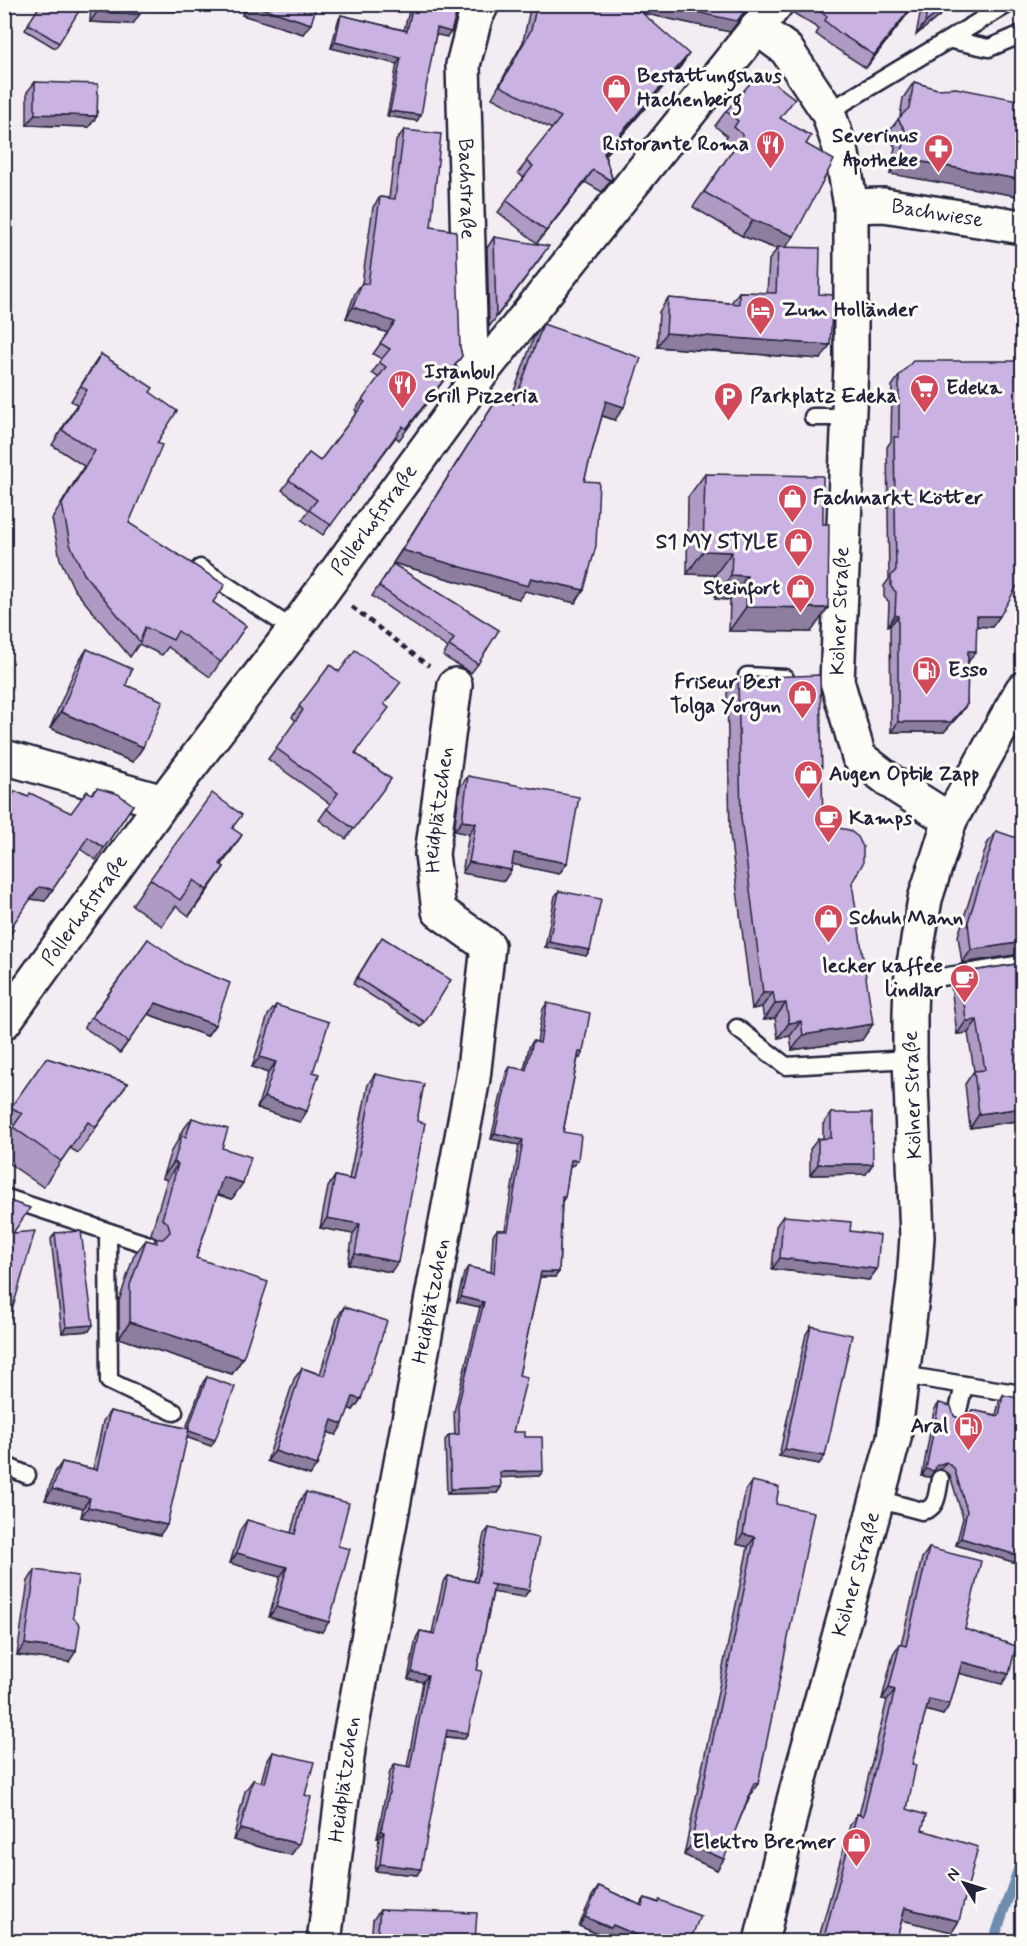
<svg xmlns="http://www.w3.org/2000/svg" width="1027" height="1946" font-family="Mynerve,sans-serif">
  <style>
    .lines { fill: none; stroke-linecap: round; stroke-linejoin: round }
    .stream { stroke: #6d8db0; stroke-width: 10 }
    .service-casing { stroke: #22223b; stroke-width: 21 }
    .minor-casing { stroke: #22223b; stroke-width: 38 }
    .secondary-casing { stroke: #22223b; stroke-width: 38 }
    .path { stroke: #22223b; stroke-width: 4; stroke-dasharray: 6 4.5; stroke-linecap: butt }
    .service { stroke: #fdfcf7; stroke-width: 16 }
    .minor { stroke: #fdfcf7; stroke-width: 33 }
    .secondary { stroke: #fdfcf7; stroke-width: 33 }
    .wall { fill: #ae9ac3; stroke: #22223b; stroke-width: 1.5 }
    .shaded-wall { fill: #8d7d9f; stroke: #22223b; stroke-width: 1.5 }
    .building { fill: #cab3e3; stroke: #22223b; stroke-width: 1.5 }
    .labels { text-anchor: middle; dominant-baseline: central; stroke-width: 6; stroke-linejoin: round; paint-order: stroke }
    .poi-label { font-size: 21px; font-weight: bold; fill: #22223b; stroke: #fdfcf7; text-anchor: start }
    .street-label { font-size: 21px; fill: #22223b; stroke: #fdfcf7 }
  </style>
  <rect width="100%" height="100%" fill="#f3edf3"/>
  <filter id="ink" filterUnits="userSpaceOnUse"><feTurbulence type="fractalNoise" baseFrequency=".0167" numOctaves="2"/><feDisplacementMap in="SourceGraphic" scale="12" xChannelSelector="R" yChannelSelector="G"/><feConvolveMatrix kernelMatrix="1 2 1 2 8 2 1 2 1" color-interpolation-filters="sRGB"/></filter>
  <g filter="url(#ink)">
    <g class="lines">
      <polyline class="stream" points="993,1942 1022,1858"/>
      <defs>
        <g id="service">
          <polyline points="951,40 989,48 1022,34"/>
          <polyline points="828,112 1008,4"/>
          <polyline points="813,417 848,417"/>
          <polyline points="200,568 294,630"/>
          <polyline points="747,676 785,678"/>
          <polyline points="911,982 1022,964"/>
          <polyline points="737,1028 786,1066 910,1059"/>
          <polyline points="4,1197 149,1245"/>
          <polyline points="108,1232 109,1381 174,1412"/>
          <polyline points="902,1375 1022,1394"/>
          <polyline points="957,1415 964,1385"/>
          <polyline points="4,1465 27,1475"/>
          <path d="M 877,1499 L 922,1511 C 938,1509 937,1493 940,1479"/>
        </g>
        <g id="minor">
          <path id="s1" d="M 482,4 L 475,18 L 463,65 L 471,357 L 485,368"/>
          <polyline points="757,28 786,49 828,112 842,154 851,206 851,365 837,681 859,757 898,787 950,820"/>
          <path id="s2" d="M 851,206 L 884,205 L 1022,227"/>
          <polyline points="4,757 163,802"/>
          <path id="s3" d="M 4,1022 L 163,802 L 294,630 L 485,368 L 776,4"/>
          <path id="s4" d="M 324,1942 L 349,1741 L 473,1078 L 488,946 L 439,911 L 432,854 L 455,685"/>
        </g>
        <g id="secondary">
          <path id="s5" d="M 761,1942 L 794,1800 L 894,1438 L 914,1282 L 917,1237 L 910,1059 L 910,1014 L 911,982 L 925,899 L 950,820 L 1022,690"/>
        </g>
      </defs>
      <use href="#service" class="service-casing"/>
      <use href="#minor" class="minor-casing"/>
      <use href="#secondary" class="secondary-casing"/>
      <polyline class="path" points="352,607 429,666"/>
      <use href="#service" class="service"/>
      <use href="#minor" class="minor"/>
      <use href="#secondary" class="secondary"/>
    </g>
    <g class="wall">
      <polygon points="41,4 59,43 55,48 25,30"/>
      <polygon points="91,4 201,4 196,11 140,10 133,24 90,22"/>
      <polygon points="246,4 317,4 303,34 242,15"/>
      <polygon points="411,4 459,4 451,32 447,37 436,34 417,121 387,116 397,64 331,48 338,21 341,15 404,30"/>
      <polygon points="531,4 632,4 638,9 638,4 752,4 730,32 642,13 681,66 605,155 612,178 602,192 585,182 537,243 498,212 524,178 518,173 552,129 492,98 523,42"/>
      <polygon points="793,4 915,4 866,68 832,46 816,34 819,29 792,12"/>
      <polygon points="922,4 954,4 916,35"/>
      <polygon points="35,82 97,116 89,127 27,125 27,92"/>
      <polygon points="914,82 937,89 1023,101 890,174 895,147 887,134 900,117 903,98"/>
      <polygon points="726,111 780,119 806,144 787,247 819,294 821,359 657,347 659,312 668,298 731,303 739,292 767,293 769,260 777,249 742,236 693,207 733,150 723,142 727,136 715,126"/>
      <polygon points="404,130 431,227 462,356 399,440 396,437 323,535 302,520 309,510 282,490 309,453 320,461 357,412 355,410 379,378 372,373 382,359 373,354 388,333 346,318 355,293 362,283 373,207 380,197 389,198 396,141"/>
      <polygon points="494,237 542,256 489,327 487,248"/>
      <polygon points="543,324 615,420 602,416 584,481 584,590 575,603 525,591 519,599 393,563 499,396 510,402 534,337"/>
      <polygon points="101,354 150,392 157,443 129,523 213,602 246,626 210,677 168,647 162,655 139,644 130,657 74,589 60,559 52,519 84,466 52,445 77,404 71,401 91,369"/>
      <polygon points="899,376 1000,616 992,627 977,626 969,661 968,661 967,704 960,714 944,732 891,732 890,626 888,626 889,602 884,597 884,586 889,579 887,447 891,441 892,386"/>
      <polygon points="705,474 811,632 729,631 730,600 715,599 715,575 687,574 688,497"/>
      <polygon points="393,564 478,664 471,673 443,656 448,648 372,596"/>
      <polygon points="87,649 126,685 143,747 133,762 50,728 77,664"/>
      <polygon points="330,665 384,704 356,754 391,779 346,839 319,820 330,804 268,759 296,721 292,717"/>
      <polygon points="738,678 823,825 852,883 862,1040 792,1050 790,1036 778,1038 775,1018 764,1020 762,1007 752,1009 730,834 727,693"/>
      <polygon points="468,776 567,863 559,874 512,864 511,870 504,881 462,873 469,834 454,831 460,787"/>
      <polygon points="15,791 28,797 71,813 92,794 133,805 96,860 80,849 45,901 30,899 11,927 12,794"/>
      <polygon points="233,828 221,865 224,867 206,893 189,916 176,906 162,926 132,905 150,879"/>
      <polygon points="996,831 1021,954 962,963 958,936 987,844"/>
      <polygon points="559,891 590,950 586,956 545,947 555,896"/>
      <polygon points="148,939 207,1036 148,1014 120,1053 84,1027"/>
      <polygon points="378,943 425,1022 421,1027 353,984"/>
      <polygon points="1023,963 1023,1120 970,1128 965,1084 974,1071 968,1033 957,1034 951,986 961,973"/>
      <polygon points="547,1003 580,1058 578,1058 563,1132 574,1165 570,1166 565,1197 562,1202 559,1272 555,1277 540,1277 519,1375 513,1432 525,1437 543,1471 539,1476 500,1477 501,1487 497,1493 447,1494 445,1440 449,1435 455,1435 454,1412 480,1307 457,1302 464,1273 468,1267 491,1272 493,1235 497,1230 505,1230 519,1145 491,1139 506,1073 510,1067 524,1070 529,1047 533,1041 537,1042 543,1009"/>
      <polygon points="276,1005 313,1072 307,1111 300,1122 257,1108 268,1073 252,1067 268,1015"/>
      <polygon points="46,1058 128,1083 78,1153 70,1148 43,1187 4,1160 4,1117"/>
      <polygon points="375,1074 417,1121 391,1272 348,1264 353,1234 320,1228 328,1187 335,1176 349,1179 368,1084"/>
      <polygon points="831,1113 866,1174 810,1175 810,1149 818,1139 823,1138 823,1124"/>
      <polygon points="192,1118 222,1148 232,1199 217,1194 196,1258 243,1358 232,1374 119,1338 119,1301 134,1255 146,1240 153,1242 156,1239 157,1239 151,1234 167,1180 162,1178 171,1151 179,1139 180,1134"/>
      <polygon points="783,1216 850,1231 877,1269 869,1280 772,1269 776,1226"/>
      <polygon points="55,1233 89,1331 62,1333 51,1239"/>
      <polygon points="344,1307 361,1399 353,1410 349,1408 336,1435 328,1432 317,1465 310,1475 267,1461 294,1379 302,1368 320,1374 337,1318"/>
      <polygon points="811,1326 825,1456 819,1464 779,1456 806,1334"/>
      <polygon points="207,1377 211,1446 187,1437 160,1535 81,1517 83,1508 45,1500 55,1472 62,1462 93,1469 103,1421 110,1411 186,1428 203,1382"/>
      <polygon points="1003,1395 1023,1565 956,1545 963,1518 950,1475 941,1469 934,1471 930,1477 922,1476 934,1410 939,1403 954,1416 960,1419 968,1416 972,1410 996,1415 999,1402"/>
      <polygon points="752,1481 776,1504 751,1794 717,1870 684,1855 748,1547 736,1544 745,1491"/>
      <polygon points="306,1492 338,1546 322,1632 269,1617 280,1577 230,1563 240,1530 247,1520 291,1533 299,1502"/>
      <polygon points="489,1528 529,1590 524,1597 493,1592 477,1670 468,1733 464,1739 445,1737 417,1875 375,1871 379,1838 377,1838 390,1771 395,1764 407,1767 423,1682 408,1679 416,1638 420,1631 432,1633 443,1582 448,1576 474,1581 484,1534"/>
      <polygon points="929,1548 965,1629 1002,1684 959,1673 950,1704 943,1715 926,1710 912,1764 907,1809 922,1830 959,1921 952,1932 902,1920 896,1941 818,1941 850,1825 857,1814 859,1815 887,1700 882,1699 893,1655 900,1644 901,1644 922,1558"/>
      <polygon points="35,1570 73,1617 69,1662 17,1655 28,1581"/>
      <polygon points="273,1752 305,1795 299,1844 291,1855 233,1840 245,1791 253,1780 261,1782 266,1763"/>
      <polygon points="599,1886 640,1905 645,1898 700,1916 607,1934 605,1937 579,1926 592,1896"/>
      <polygon points="380,1910 475,1941 371,1941 373,1920"/>
    </g>
    <g class="shaded-wall">
      <polygon points="138,4 201,4 196,11 134,10"/>
      <polygon points="250,4 311,24 303,34 242,15"/>
      <polygon points="642,4 752,4 730,32 637,12"/>
      <polygon points="914,4 915,4 866,68 874,55"/>
      <polygon points="948,4 954,4 916,35 925,23"/>
      <polygon points="97,12 140,14 133,24 90,22"/>
      <polygon points="437,28 451,32 447,37 433,34"/>
      <polygon points="335,42 401,58 397,64 331,48"/>
      <polygon points="689,54 681,66 596,165 604,153"/>
      <polygon points="390,111 421,115 417,121 387,116"/>
      <polygon points="35,114 97,116 89,127 27,125"/>
      <polygon points="901,158 1023,180 1023,197 890,174"/>
      <polygon points="593,170 585,182 537,243 546,231"/>
      <polygon points="753,220 794,236 783,251 778,247 777,249 742,236"/>
      <polygon points="353,307 395,322 388,333 346,318"/>
      <polygon points="666,333 830,345 821,359 657,347"/>
      <polygon points="606,401 624,407 615,420 597,414"/>
      <polygon points="402,550 531,578 584,590 575,603 525,591 519,599 393,563"/>
      <polygon points="703,551 732,552 715,575 687,574"/>
      <polygon points="731,575 747,576 730,600 715,599"/>
      <polygon points="746,607 828,608 811,632 729,631"/>
      <polygon points="895,615 898,616 890,626 888,626"/>
      <polygon points="977,616 1000,616 992,627 970,626"/>
      <polygon points="968,651 976,651 969,661 960,661"/>
      <polygon points="967,704 960,714 944,732 891,732 898,722"/>
      <polygon points="61,712 143,747 133,762 50,728"/>
      <polygon points="462,821 476,823 469,834 454,831"/>
      <polygon points="242,835 224,862 202,890 220,864"/>
      <polygon points="514,853 567,863 559,874 507,863"/>
      <polygon points="469,862 511,870 504,881 462,873"/>
      <polygon points="224,867 206,893 189,916 207,890"/>
      <polygon points="39,887 53,889 45,901 30,899"/>
      <polygon points="549,942 590,950 586,956 545,947"/>
      <polygon points="1023,942 1023,954 1021,954 962,963 971,950"/>
      <polygon points="773,992 762,1007 752,1009 763,993"/>
      <polygon points="156,1003 215,1025 207,1036 148,1014 120,1053"/>
      <polygon points="786,1003 775,1018 764,1020 775,1004"/>
      <polygon points="977,1020 968,1033 957,1034 966,1021"/>
      <polygon points="801,1021 790,1036 778,1038 789,1023"/>
      <polygon points="873,1024 862,1040 792,1050 803,1035"/>
      <polygon points="579,1052 583,1052 580,1058 576,1057"/>
      <polygon points="260,1057 276,1062 268,1073 252,1067"/>
      <polygon points="264,1097 307,1111 300,1122 257,1108"/>
      <polygon points="1023,1108 1023,1120 970,1128 979,1114"/>
      <polygon points="495,1133 523,1140 519,1145 491,1139"/>
      <polygon points="571,1160 578,1160 574,1165 567,1166"/>
      <polygon points="174,1162 178,1164 167,1180 162,1178"/>
      <polygon points="818,1164 873,1164 866,1174 810,1175"/>
      <polygon points="223,1177 243,1183 232,1199 212,1193"/>
      <polygon points="327,1218 360,1224 353,1234 320,1228"/>
      <polygon points="355,1254 398,1262 391,1272 348,1264"/>
      <polygon points="780,1258 877,1269 869,1280 772,1269"/>
      <polygon points="541,1272 559,1272 555,1277 538,1277"/>
      <polygon points="461,1297 484,1302 480,1307 457,1302"/>
      <polygon points="130,1322 243,1358 232,1374 119,1338"/>
      <polygon points="93,1325 89,1331 62,1333 66,1327"/>
      <polygon points="353,1397 361,1399 353,1410 345,1407"/>
      <polygon points="332,1420 343,1424 336,1435 324,1431"/>
      <polygon points="187,1430 215,1440 211,1446 183,1436"/>
      <polygon points="785,1449 825,1456 819,1464 779,1456"/>
      <polygon points="275,1451 317,1465 310,1475 267,1461"/>
      <polygon points="946,1462 941,1469 934,1471 930,1477 922,1476 926,1469"/>
      <polygon points="543,1471 539,1476 496,1478 500,1472"/>
      <polygon points="501,1487 497,1493 447,1494 451,1489"/>
      <polygon points="52,1489 90,1498 83,1508 45,1500"/>
      <polygon points="88,1507 167,1525 160,1535 81,1517"/>
      <polygon points="743,1534 755,1537 748,1547 736,1544"/>
      <polygon points="961,1538 1023,1557 1023,1565 956,1545"/>
      <polygon points="237,1553 287,1567 280,1577 230,1563"/>
      <polygon points="489,1584 529,1590 524,1597 485,1591"/>
      <polygon points="276,1607 329,1622 322,1632 269,1617"/>
      <polygon points="25,1644 76,1651 69,1662 17,1655"/>
      <polygon points="962,1662 1009,1674 1002,1684 954,1672"/>
      <polygon points="412,1672 428,1675 423,1682 408,1679"/>
      <polygon points="889,1688 895,1690 887,1700 882,1699"/>
      <polygon points="929,1699 950,1704 943,1715 922,1709"/>
      <polygon points="447,1730 468,1733 464,1739 442,1736"/>
      <polygon points="754,1783 758,1784 751,1794 747,1793"/>
      <polygon points="240,1829 299,1844 291,1855 233,1840"/>
      <polygon points="381,1831 384,1832 379,1838 377,1838"/>
      <polygon points="691,1845 724,1859 717,1870 684,1855"/>
      <polygon points="380,1864 421,1869 417,1875 375,1871"/>
      <polygon points="905,1908 959,1921 952,1932 897,1919"/>
      <polygon points="585,1917 613,1925 651,1941 623,1941 607,1934 605,1937 579,1926"/>
    </g>
    <g class="building">
      <polygon points="41,4 67,4 79,11 59,43 28,24"/>
      <polygon points="98,4 141,4 140,14 97,12"/>
      <polygon points="250,4 317,4 311,24"/>
      <polygon points="413,4 459,4 451,32 437,28 421,115 390,111 401,58 335,42 341,15 407,31"/>
      <polygon points="537,4 632,4 689,54 604,153 612,178 610,180 593,170 546,231 506,200 533,166 526,161 561,117 500,86 531,30"/>
      <polygon points="659,4 750,4 737,21"/>
      <polygon points="808,4 914,4 874,55 841,34 825,21 827,16"/>
      <polygon points="928,4 948,4 925,23"/>
      <polygon points="760,72 795,99 780,118 811,136 806,144 834,160 794,236 753,220 704,192 743,135 734,127 738,121 726,111"/>
      <polygon points="35,82 98,84 97,116 35,114"/>
      <polygon points="914,82 937,89 956,88 1023,101 1023,180 901,158 906,132 898,119 909,108"/>
      <polygon points="404,130 441,134 431,227 456,231 460,347 462,356 406,429 403,426 331,525 309,510 317,500 289,480 309,453 320,461 365,402 362,400 386,367 379,362 390,349 380,343 395,322 353,307 362,283 368,284 380,197 395,199"/>
      <polygon points="494,237 549,246 496,317"/>
      <polygon points="778,247 820,248 819,294 833,295 830,345 666,333 668,298 739,304 739,292 776,293"/>
      <polygon points="543,324 641,358 624,407 606,401 584,481 599,482 596,546 584,590 531,578 528,586 402,550 499,396 514,404"/>
      <polygon points="101,354 153,388 150,392 177,411 157,443 162,445 129,523 225,585 213,602 246,626 221,662 178,631 173,640 145,627 140,642 84,574 70,544 62,504 95,451 62,430 87,390 81,386"/>
      <polygon points="913,361 1023,361 1023,576 1000,616 977,616 976,651 968,651 967,704 951,722 898,722 898,616 895,615 896,592 891,587 891,576 896,570 894,437 899,437 899,376"/>
      <polygon points="705,474 823,476 823,524 829,524 828,608 746,607 747,576 731,575 732,552 703,551"/>
      <polygon points="393,564 499,630 478,664 449,646 454,639 379,586"/>
      <polygon points="87,649 132,669 126,685 163,701 143,747 61,712"/>
      <polygon points="355,650 401,682 384,704 389,708 355,753 391,779 354,829 327,809 338,793 276,748 303,710 299,706 330,665 339,672"/>
      <polygon points="4,666 8,667 4,676"/>
      <polygon points="820,675 823,825 849,830 858,837 863,847 863,863 852,883 873,1024 803,1035 801,1021 789,1023 786,1003 775,1004 773,992 763,993 741,818 738,678"/>
      <polygon points="468,776 579,797 567,863 514,853 511,870 469,862 476,823 462,821"/>
      <polygon points="97,788 118,794 133,805 104,848 88,837 53,889 39,887 11,927 14,929 4,943 4,791 13,795 15,791 28,797 30,793 71,813 87,791 92,794"/>
      <polygon points="212,793 242,815 232,828 242,835 220,864 224,867 207,890 194,880 180,900 150,879"/>
      <polygon points="996,831 1023,840 1023,942 971,950 968,922"/>
      <polygon points="559,891 601,899 590,950 549,942"/>
      <polygon points="382,937 451,980 425,1022 357,978"/>
      <polygon points="148,939 184,964 230,983 215,1025 156,1003 128,1042 92,1017"/>
      <polygon points="1023,963 1023,1108 979,1114 974,1071 985,1070 977,1020 966,1021 961,973"/>
      <polygon points="547,1003 590,1013 583,1052 579,1052 563,1132 581,1135 578,1160 571,1160 565,1197 562,1197 559,1272 541,1272 519,1375 527,1377 513,1432 525,1432 525,1437 542,1437 543,1471 500,1472 501,1487 451,1489 449,1435 459,1434 458,1406 484,1302 461,1297 468,1267 494,1273 497,1230 508,1230 523,1140 495,1133 510,1067 526,1070 533,1041 540,1043"/>
      <polygon points="276,1005 329,1022 313,1072 319,1074 307,1111 264,1097 276,1062 260,1057"/>
      <polygon points="46,1058 128,1083 96,1127 88,1122 61,1161 13,1127 22,1114 11,1107"/>
      <polygon points="375,1074 424,1084 417,1121 425,1123 398,1262 355,1254 360,1224 327,1218 335,1176 354,1180"/>
      <polygon points="831,1113 872,1113 873,1164 818,1164 818,1139 831,1138"/>
      <polygon points="192,1118 228,1129 222,1148 251,1157 243,1183 223,1177 196,1258 268,1282 243,1358 130,1322 130,1285 146,1240 157,1243 156,1239 163,1239 170,1232 168,1223 162,1219 178,1164 174,1162 182,1135 186,1137"/>
      <polygon points="4,1199 30,1208 13,1233 35,1231 4,1338"/>
      <polygon points="783,1216 851,1222 850,1231 880,1235 877,1269 780,1258"/>
      <polygon points="81,1231 93,1325 66,1327 55,1233"/>
      <polygon points="344,1307 387,1321 361,1399 353,1397 343,1424 332,1420 317,1465 275,1451 302,1368 324,1376"/>
      <polygon points="811,1326 852,1335 825,1456 785,1449"/>
      <polygon points="207,1377 235,1387 215,1440 189,1431 189,1429 188,1429"/>
      <polygon points="1003,1395 1023,1399 1023,1557 961,1538 967,1511 954,1468 946,1462 937,1465 934,1471 926,1469 939,1403 951,1406 954,1416 960,1419 969,1416 972,1410 999,1416"/>
      <polygon points="110,1411 189,1429 167,1525 88,1507 90,1498 52,1489 62,1462 97,1470"/>
      <polygon points="752,1481 779,1487 776,1504 814,1512 758,1784 754,1783 724,1859 691,1845 755,1537 743,1534"/>
      <polygon points="306,1492 349,1503 338,1546 350,1549 329,1622 276,1607 287,1567 237,1553 247,1520 295,1534"/>
      <polygon points="489,1528 539,1538 529,1590 489,1584 494,1585 477,1670 482,1671 468,1733 447,1730 421,1869 380,1864 384,1832 381,1831 395,1764 410,1767 428,1675 412,1672 420,1631 435,1634 448,1576 477,1582"/>
      <polygon points="929,1548 981,1561 965,1629 1016,1646 1009,1674 962,1662 950,1704 929,1699 912,1764 916,1765 907,1809 926,1815 922,1830 978,1847 959,1921 905,1908 896,1941 823,1941 857,1814 863,1816 895,1690 889,1688 900,1644 906,1646"/>
      <polygon points="35,1570 78,1576 73,1617 80,1625 76,1651 25,1644"/>
      <polygon points="273,1752 314,1762 305,1795 311,1797 299,1844 240,1829 253,1780 265,1783"/>
      <polygon points="599,1886 642,1906 645,1898 658,1903 659,1900 700,1916 690,1941 651,1941 613,1925 611,1928 585,1917"/>
      <polygon points="380,1910 477,1913 475,1941 377,1941"/>
    </g>
  </g>
  <defs>
    <symbol id="shop-pin" viewBox="-11 -11 22 30"><path d="M0 17L-7.5 6A9.5 9.5 0 1 1 7.5 6Z" fill="#d1495b" stroke="#fdfcf7"/><path d="M-5-2.5h2.3a2.7 3.5 0 0 1 5.4 0H5L5.5 6h-11ZM-1.5-2.5h3a1.5 2.3 0 0 0-3 0Z" fill="#fff"/></symbol>
    <symbol id="restaurant-pin" viewBox="-11 -11 22 30"><path d="M0 17L-7.5 6A9.5 9.5 0 1 1 7.5 6Z" fill="#d1495b" stroke="#fdfcf7"/><path d="M-5-6h1v4h1v-4h1v4h1v-4h1v5L-1.5 .5V6h-2V.5L-5-1ZM5-6V6H3V1.5H1.5Q1.5-4 5-6Z" fill="#fff"/></symbol>
    <symbol id="pharmacy-pin" viewBox="-11 -11 22 30"><path d="M0 17L-7.5 6A9.5 9.5 0 1 1 7.5 6Z" fill="#d1495b" stroke="#fdfcf7"/><path d="M-2-6h4v4h4v4h-4v4h-4v-4h-4v-4h4Z" fill="#fff"/></symbol>
    <symbol id="hotel-pin" viewBox="-11 -11 22 30"><path d="M0 17L-7.5 6A9.5 9.5 0 1 1 7.5 6Z" fill="#d1495b" stroke="#fdfcf7"/><path d="M-6-4.5h1.5V1H6V5H4.5V3h-9V5H-6ZM-4 0a1.8 1.8 0 1 1 3.6 0ZM.5 0V-2.5h3Q6-2.5 6 0Z" fill="#fff"/></symbol>
    <symbol id="supermarket-pin" viewBox="-11 -11 22 30"><path d="M0 17L-7.5 6A9.5 9.5 0 1 1 7.5 6Z" fill="#d1495b" stroke="#fdfcf7"/><path d="M-6-5.5h2.5l.6 2H6L4.5 2H-2.5L-4.4-4H-6ZM-1.5 3.2a1.3 1.3 0 1 0 .1 0ZM3 3.2a1.3 1.3 0 1 0 .1 0Z" fill="#fff"/></symbol>
    <symbol id="parking-pin" viewBox="-11 -11 22 30"><path d="M0 17L-7.5 6A9.5 9.5 0 1 1 7.5 6Z" fill="#d1495b" stroke="#fdfcf7"/><path d="M-3.5-5.5H1a3.5 3.5 0 0 1 0 7H-1V5.5H-3.5ZM-1-3.4V-.6H.8a1.4 1.4 0 0 0 0-2.8Z" fill="#fff"/></symbol>
    <symbol id="fuel-pin" viewBox="-11 -11 22 30"><path d="M0 17L-7.5 6A9.5 9.5 0 1 1 7.5 6Z" fill="#d1495b" stroke="#fdfcf7"/><path d="M-5.5-6h7V0h2V4h1.3V-2.5L3-4.5l.8-.8L6-3V5H2.5V1h-1V6h-7ZM-4.2-4.7v3.2H.2V-4.7Z" fill="#fff"/></symbol>
    <symbol id="cafe-pin" viewBox="-11 -11 22 30"><path d="M0 17L-7.5 6A9.5 9.5 0 1 1 7.5 6Z" fill="#d1495b" stroke="#fdfcf7"/><path d="M-5.5-4.5H6V0H3Q3 3.5 0 3.5H-2.5Q-5.5 3.5-5.5 0ZM3-3.2v2h1.7v-2ZM-6 4.5H4V6H-6Z" fill="#fff"/></symbol>
  </defs>
  <g fill-rule="evenodd">
    <use href="#shop-pin" x="600" y="72" width="33" height="45"/>
    <use href="#restaurant-pin" x="754" y="128" width="33" height="45"/>
    <use href="#pharmacy-pin" x="922" y="132" width="33" height="45"/>
    <use href="#hotel-pin" x="744" y="294" width="33" height="45"/>
    <use href="#restaurant-pin" x="386" y="368" width="33" height="45"/>
    <use href="#supermarket-pin" x="908" y="372" width="33" height="45"/>
    <use href="#parking-pin" x="712" y="380" width="33" height="45"/>
    <use href="#shop-pin" x="776" y="482" width="33" height="45"/>
    <use href="#shop-pin" x="782" y="526" width="33" height="45"/>
    <use href="#shop-pin" x="784" y="572" width="33" height="45"/>
    <use href="#fuel-pin" x="910" y="654" width="33" height="45"/>
    <use href="#shop-pin" x="786" y="678" width="33" height="45"/>
    <use href="#shop-pin" x="792" y="758" width="33" height="45"/>
    <use href="#cafe-pin" x="812" y="802" width="33" height="45"/>
    <use href="#shop-pin" x="812" y="902" width="33" height="45"/>
    <use href="#cafe-pin" x="948" y="962" width="33" height="45"/>
    <use href="#fuel-pin" x="952" y="1410" width="33" height="45"/>
    <use href="#shop-pin" x="840" y="1826" width="33" height="45"/>
  </g>
  <g class="labels">
    <g class="poi-label">
      <text x="637" y="76">Bestattungshaus<tspan x="637" dy="24">Hachenberg</tspan></text>
      <text x="918" y="136" text-anchor="end">Severinus<tspan x="918" dy="24">Apotheke</tspan></text>
      <text x="749" y="144" text-anchor="end">Ristorante Roma</text>
      <text x="782" y="310">Zum Holländer</text>
      <text x="424" y="372">Istanbul<tspan x="424" dy="24">Grill Pizzeria</tspan></text>
      <text x="946" y="388">Edeka</text>
      <text x="750" y="396">Parkplatz Edeka</text>
      <text x="813" y="498">Fachmarkt Kötter</text>
      <text x="778" y="542" text-anchor="end">S1 MY STYLE</text>
      <text x="780" y="588" text-anchor="end">Steinfort</text>
      <text x="948" y="670">Esso</text>
      <text x="781" y="682" text-anchor="end">Friseur Best<tspan x="781" dy="24">Tolga Yorgun</tspan></text>
      <text x="829" y="774">Augen Optik Zapp</text>
      <text x="849" y="818">Kamps</text>
      <text x="849" y="918">Schuh Mann</text>
      <text x="943" y="966" text-anchor="end">lecker kaffee<tspan x="943" dy="24">lindlar</tspan></text>
      <text x="948" y="1426" text-anchor="end">Aral</text>
      <text x="836" y="1842" text-anchor="end">Elektro Bremer</text>
    </g>
    <g class="street-label">
      <text stroke="none"><textPath href="#s1" startOffset="188">Bachstraße</textPath></text>
      <text stroke="none"><textPath href="#s2" startOffset="87">Bachwiese</textPath></text>
      <text stroke="none"><textPath href="#s3" startOffset="624">Pollerhofstraße</textPath></text>
      <text transform="translate(840 611) rotate(-88)">Kölner Straße</text>
      <text stroke="none"><textPath href="#s4" startOffset="1172">Heidplätzchen</textPath></text>
      <text stroke="none"><textPath href="#s3" startOffset="138">Pollerhofstraße</textPath></text>
      <text transform="translate(913 1095) rotate(-92)">Kölner Straße</text>
      <text stroke="none"><textPath href="#s4" startOffset="650">Heidplätzchen</textPath></text>
      <text stroke="none"><textPath href="#s5" startOffset="380">Kölner Straße</textPath></text>
      <text stroke="none"><textPath href="#s4" startOffset="164">Heidplätzchen</textPath></text>
    </g>
  </g>
  <rect width="1027" height="1946" fill="none" stroke="#fdfcf7" stroke-width="24"/>
  <rect x="12" y="12" width="1003" height="1922" fill="none" stroke="#22223b" stroke-width="2" filter="url(#ink)"/>
  <g transform="translate(964 1883) rotate(308)" stroke="#fdfcf7" stroke-width="4.5" paint-order="stroke">
  <path d="M0-4.5L10 22L0 15L-10 22Z" fill="#22223b"/>
  <text y="-9" font-size="16" font-weight="bold" text-anchor="middle" fill="#22223b">N</text>
  </g>
</svg>
